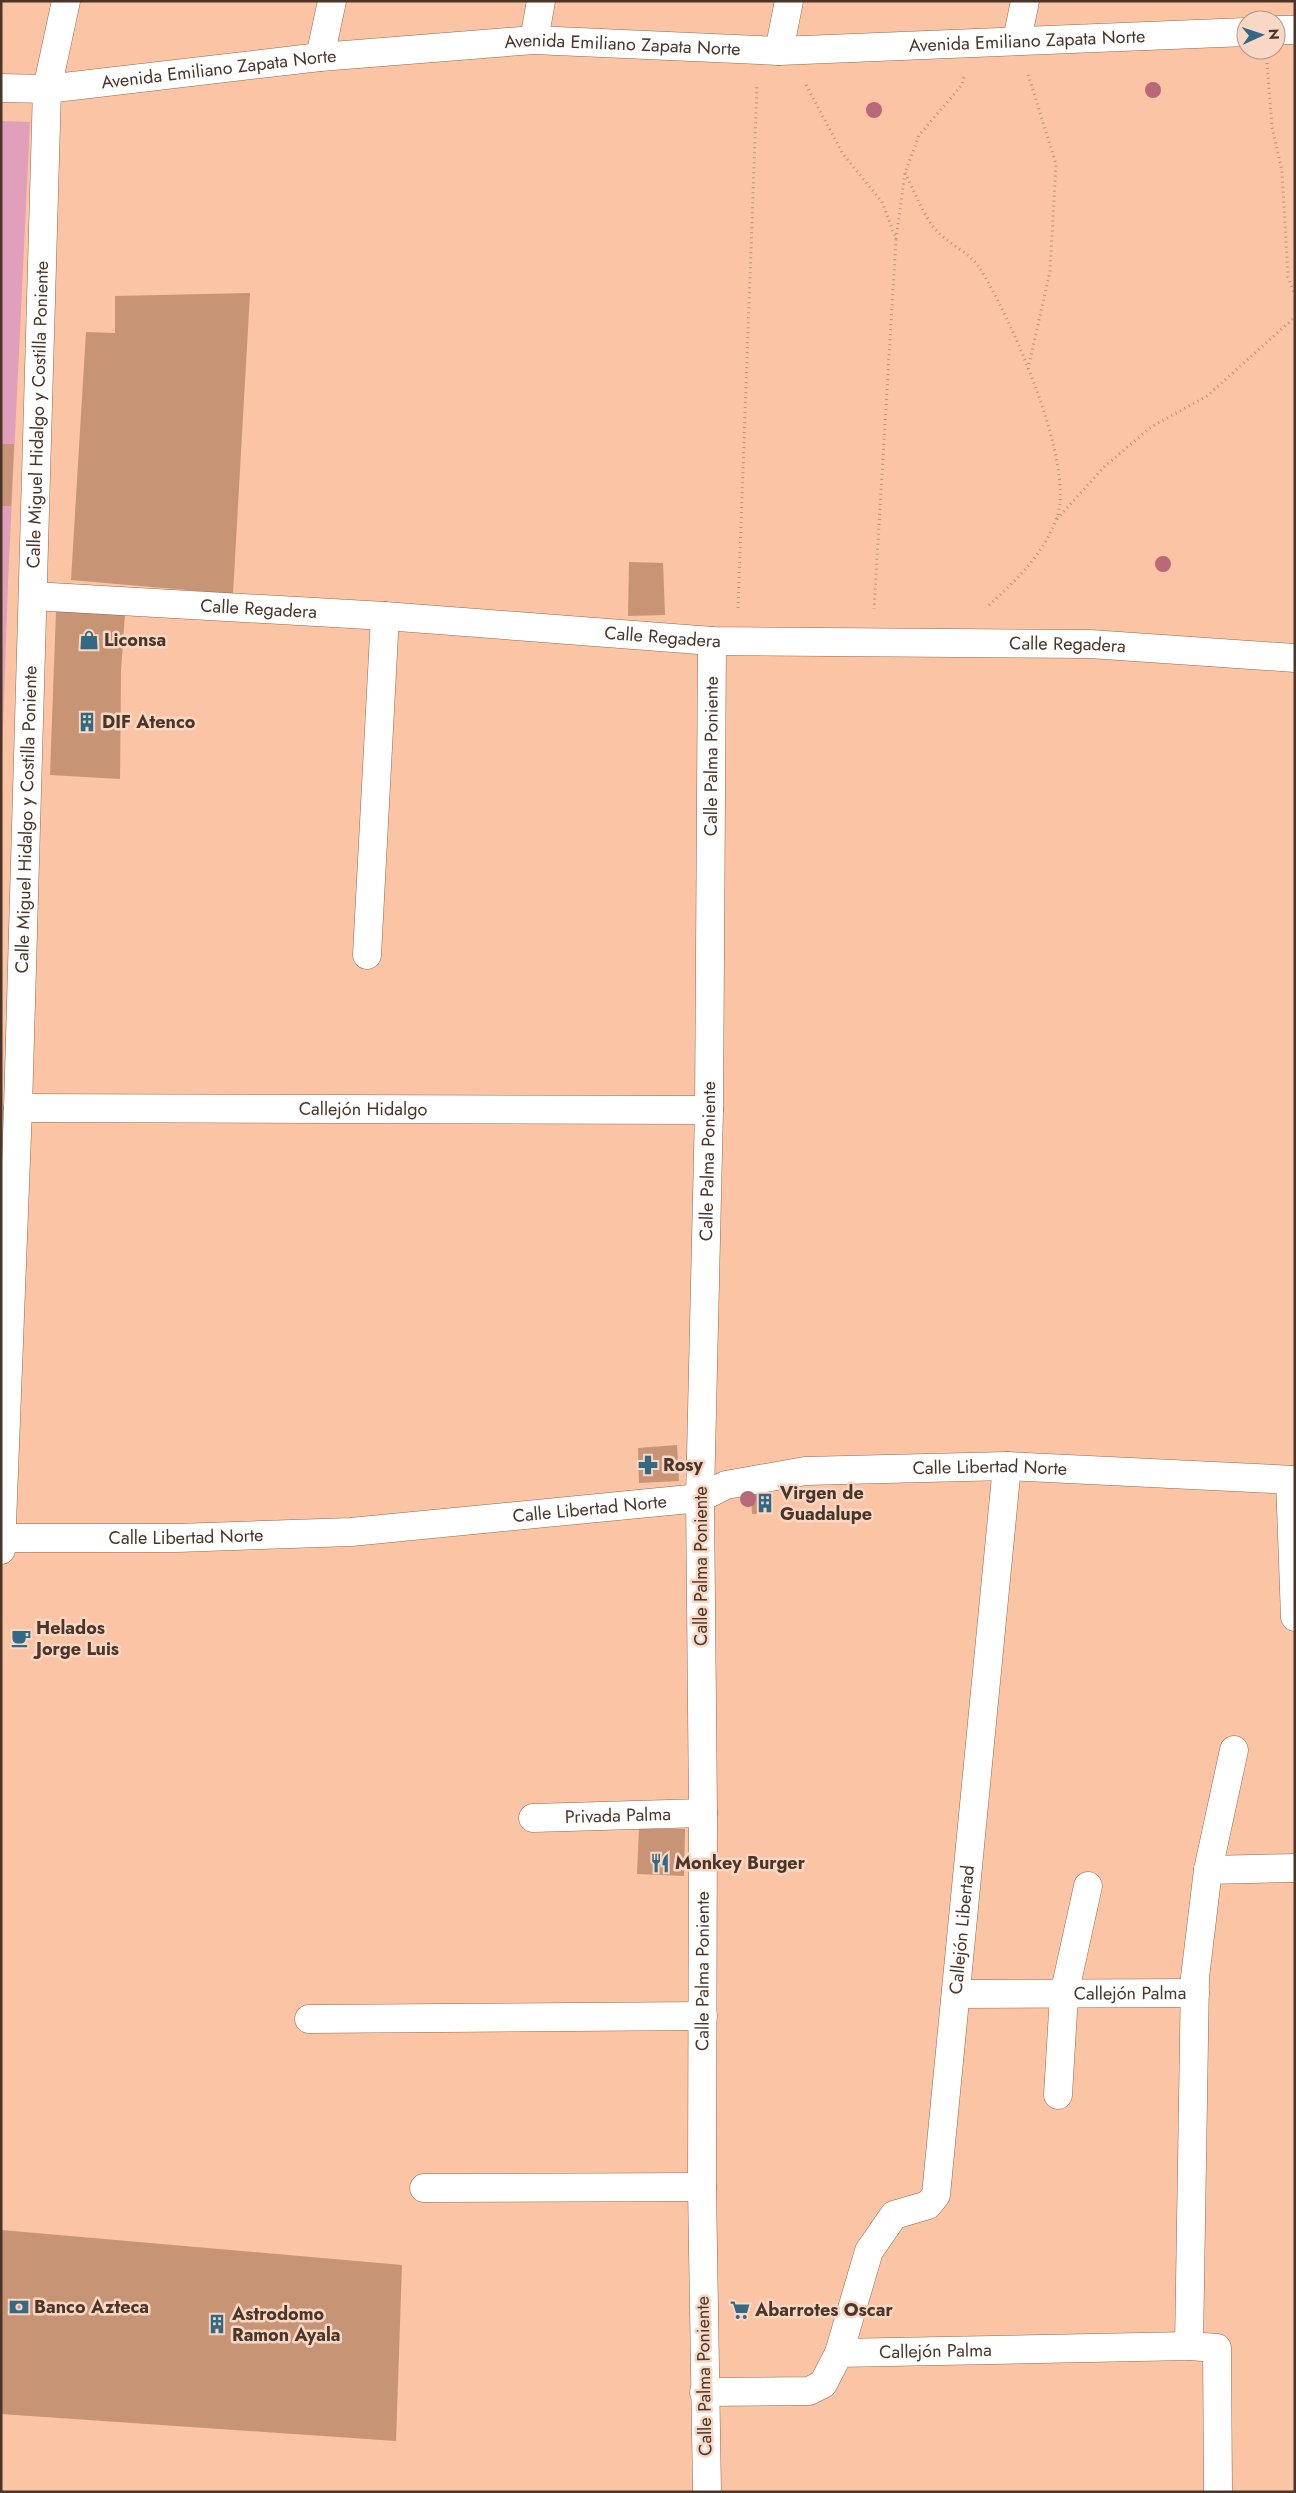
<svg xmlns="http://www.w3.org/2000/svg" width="1296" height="2493" font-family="Jost,sans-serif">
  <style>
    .green { fill: #e29fbc }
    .building { fill: #c79476 }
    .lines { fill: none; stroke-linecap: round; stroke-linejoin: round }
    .minor-casing { stroke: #966649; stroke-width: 29 }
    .path { stroke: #be937a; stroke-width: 3; stroke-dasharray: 1 4; stroke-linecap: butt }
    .minor { stroke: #fff; stroke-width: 28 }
    .tree { fill: #b86878 }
    .labels { text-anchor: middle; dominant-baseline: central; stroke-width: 5; stroke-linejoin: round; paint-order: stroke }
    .street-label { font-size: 18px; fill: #4a3528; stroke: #f8d7c4 }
    .poi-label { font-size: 18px; font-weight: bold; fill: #4a3528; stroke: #f8d7c4; text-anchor: start }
  </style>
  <rect width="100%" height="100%" fill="#fac4a5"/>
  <polygon class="green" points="1,121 30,122 8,582 1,789"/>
  <g class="building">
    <polygon points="250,293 233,594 71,580 86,332 115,333 115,296"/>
    <polygon points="1,444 14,444 11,506 1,506"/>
    <polygon points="629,562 663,563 665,615 628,616"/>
    <polygon points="56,611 125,614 121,670 120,779 50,775"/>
    <polygon points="677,1445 679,1481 639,1483 638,1448"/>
    <polygon points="771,1492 772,1513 752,1514 751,1493"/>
    <polygon points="639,1829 685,1829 684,1876 637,1874"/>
    <polygon points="1,2230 402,2265 396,2441 1,2414"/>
  </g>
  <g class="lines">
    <defs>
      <g id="minor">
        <polyline points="1276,30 1295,30"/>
        <polyline points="534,40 541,1"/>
        <polyline points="1017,40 1025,1"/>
        <polyline points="779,51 789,1"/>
        <polyline points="320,57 332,1"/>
        <path id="s1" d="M 1,88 L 47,89 L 320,57 L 534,40 L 779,51 L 1246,32"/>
        <path id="s2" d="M 33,596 L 385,616 L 712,641 L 1090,644 L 1295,658"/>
        <polyline points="367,955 385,616"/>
        <path id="s3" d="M 18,1108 L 709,1110"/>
        <polyline points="1290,1480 1295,1617"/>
        <path id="s4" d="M 1,1538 L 177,1538 L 351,1532 L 700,1498 L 726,1485 L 805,1471 L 1007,1466 L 1295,1480"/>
        <path id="s5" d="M 1,1550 L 18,1108 L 47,89 L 66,1"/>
        <path id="s6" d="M 533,1818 L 703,1813"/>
        <polyline points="1208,1870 1295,1868"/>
        <path id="s7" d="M 956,1994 L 1195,1993"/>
        <polyline points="309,2019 703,2016"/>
        <polyline points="1058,2095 1064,1995 1088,1886"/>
        <polyline points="424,2188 702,2187"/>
        <polyline points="1189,2346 1195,1977 1208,1870 1234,1750"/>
        <path id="s8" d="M 839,2353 L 869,2251 L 894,2215 L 928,2205 L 936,2195 L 1007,1466"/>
        <path id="s9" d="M 704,2392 L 809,2391 L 823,2384 L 839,2353 L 1189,2346 L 1217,2348 L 1218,2492"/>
        <path id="s10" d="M 707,2492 L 702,2187 L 703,1813 L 700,1498 L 709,1110 L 712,641"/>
      </g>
    </defs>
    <use href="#minor" class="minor-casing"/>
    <g class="path">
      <polyline points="1267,63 1272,127 1282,171 1288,277 1295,295"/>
      <polyline points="806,85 843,154 882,202 896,239 874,609"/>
      <path d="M 905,173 C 914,190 924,217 936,230 C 948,244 969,252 979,267 C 1009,314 1078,467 1056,520 C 1042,557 1014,582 986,608"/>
      <polyline points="896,239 905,173 919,135 962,85 964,77"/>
      <polyline points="1028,369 1050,271 1056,164 1028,74"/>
      <polyline points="1057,519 1104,467 1151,427 1207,396 1295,317"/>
      <polyline points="738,608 757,84"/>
    </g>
    <use href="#minor" class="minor"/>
  </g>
  <g class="tree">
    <circle cx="1153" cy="90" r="8"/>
    <circle cx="874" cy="110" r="8"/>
    <circle cx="1163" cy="564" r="8"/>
    <circle cx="748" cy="1499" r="8"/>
  </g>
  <defs>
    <symbol id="shop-bare" viewBox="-9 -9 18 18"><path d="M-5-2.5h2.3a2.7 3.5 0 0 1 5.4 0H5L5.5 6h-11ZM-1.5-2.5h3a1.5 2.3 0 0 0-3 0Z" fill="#326984" stroke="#f8d7c4" stroke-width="2.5" paint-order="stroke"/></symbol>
    <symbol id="building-bare" viewBox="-9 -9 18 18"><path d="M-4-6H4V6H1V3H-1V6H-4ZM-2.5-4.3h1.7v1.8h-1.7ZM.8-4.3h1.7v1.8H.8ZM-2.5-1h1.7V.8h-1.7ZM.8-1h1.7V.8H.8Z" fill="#326984" stroke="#f8d7c4" stroke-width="2.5" paint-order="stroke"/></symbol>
    <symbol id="pharmacy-bare" viewBox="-9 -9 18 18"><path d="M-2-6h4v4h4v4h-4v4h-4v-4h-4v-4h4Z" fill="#326984" stroke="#f8d7c4" stroke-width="2.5" paint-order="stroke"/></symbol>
    <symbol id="cafe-bare" viewBox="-9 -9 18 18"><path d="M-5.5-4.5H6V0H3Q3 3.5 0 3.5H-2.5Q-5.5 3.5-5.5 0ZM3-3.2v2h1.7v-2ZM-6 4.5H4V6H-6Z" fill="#326984" stroke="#f8d7c4" stroke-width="2.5" paint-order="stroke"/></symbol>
    <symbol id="restaurant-bare" viewBox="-9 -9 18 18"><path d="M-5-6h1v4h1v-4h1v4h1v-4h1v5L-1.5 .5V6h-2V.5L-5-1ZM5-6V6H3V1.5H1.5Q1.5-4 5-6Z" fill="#326984" stroke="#f8d7c4" stroke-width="2.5" paint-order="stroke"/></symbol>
    <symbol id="bank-bare" viewBox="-9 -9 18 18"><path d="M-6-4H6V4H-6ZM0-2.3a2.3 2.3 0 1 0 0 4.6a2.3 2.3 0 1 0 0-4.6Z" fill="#326984" stroke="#f8d7c4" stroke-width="2.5" paint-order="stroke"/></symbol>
    <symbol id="supermarket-bare" viewBox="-9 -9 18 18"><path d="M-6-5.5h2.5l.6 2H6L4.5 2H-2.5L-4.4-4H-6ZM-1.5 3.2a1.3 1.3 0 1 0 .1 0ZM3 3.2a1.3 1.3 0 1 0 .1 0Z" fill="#326984" stroke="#f8d7c4" stroke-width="2.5" paint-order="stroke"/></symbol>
  </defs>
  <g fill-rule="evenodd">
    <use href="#shop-bare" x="75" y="626" width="28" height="28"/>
    <use href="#building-bare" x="73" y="708" width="28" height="28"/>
    <use href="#pharmacy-bare" x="634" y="1451" width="28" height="28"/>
    <use href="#building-bare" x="751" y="1489" width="28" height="28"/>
    <use href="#cafe-bare" x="7" y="1624" width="28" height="28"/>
    <use href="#restaurant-bare" x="646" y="1849" width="28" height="28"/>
    <use href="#bank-bare" x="5" y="2293" width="28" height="28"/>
    <use href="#supermarket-bare" x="726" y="2296" width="28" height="28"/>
    <use href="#building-bare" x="203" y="2310" width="28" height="28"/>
  </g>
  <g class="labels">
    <g class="street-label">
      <text stroke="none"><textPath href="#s1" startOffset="1029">Avenida Emiliano Zapata Norte</textPath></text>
      <text stroke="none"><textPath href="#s1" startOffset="624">Avenida Emiliano Zapata Norte</textPath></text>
      <text stroke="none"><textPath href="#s1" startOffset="219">Avenida Emiliano Zapata Norte</textPath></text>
      <text stroke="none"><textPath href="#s5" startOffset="1136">Calle Miguel Hidalgo y Costilla Poniente</textPath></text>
      <text stroke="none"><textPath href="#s2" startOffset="226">Calle Regadera</textPath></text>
      <text stroke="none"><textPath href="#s2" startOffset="631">Calle Regadera</textPath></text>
      <text stroke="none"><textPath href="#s2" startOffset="1036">Calle Regadera</textPath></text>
      <text stroke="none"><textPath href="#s10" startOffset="1736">Calle Palma Poniente</textPath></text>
      <text stroke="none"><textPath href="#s5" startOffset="731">Calle Miguel Hidalgo y Costilla Poniente</textPath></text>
      <text stroke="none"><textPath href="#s3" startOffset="345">Callejón Hidalgo</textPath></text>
      <text stroke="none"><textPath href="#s10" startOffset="1331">Calle Palma Poniente</textPath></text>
      <text stroke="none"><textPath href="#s4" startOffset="995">Calle Libertad Norte</textPath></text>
      <text stroke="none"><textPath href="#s4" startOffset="590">Calle Libertad Norte</textPath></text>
      <text stroke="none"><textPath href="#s4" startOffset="185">Calle Libertad Norte</textPath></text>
      <text transform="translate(701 1566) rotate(-90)">Calle Palma Poniente</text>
      <text stroke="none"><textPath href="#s6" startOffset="85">Privada Palma</textPath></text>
      <text stroke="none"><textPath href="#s8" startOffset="465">Callejón Libertad</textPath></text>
      <text stroke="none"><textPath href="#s10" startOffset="521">Calle Palma Poniente</textPath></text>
      <text stroke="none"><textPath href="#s7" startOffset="174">Callejón Palma</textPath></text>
      <text stroke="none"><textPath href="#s9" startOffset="252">Callejón Palma</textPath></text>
      <text transform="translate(704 2376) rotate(-91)">Calle Palma Poniente</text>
    </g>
    <g class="poi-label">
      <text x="104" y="640">Liconsa</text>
      <text x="102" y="722">DIF Atenco</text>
      <text x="663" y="1465">Rosy</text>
      <text x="780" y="1493">Virgen de<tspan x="780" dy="21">Guadalupe</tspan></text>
      <text x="36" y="1628">Helados<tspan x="36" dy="21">Jorge Luis</tspan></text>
      <text x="675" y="1863">Monkey Burger</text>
      <text x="34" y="2307">Banco Azteca</text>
      <text x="755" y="2310">Abarrotes Oscar</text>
      <text x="232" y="2314">Astrodomo<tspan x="232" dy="21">Ramon Ayala</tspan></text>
    </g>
  </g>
  <rect width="1296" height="2493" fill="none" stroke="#4a3528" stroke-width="5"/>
  <g transform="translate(1261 35) rotate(87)"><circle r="24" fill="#f8d7c4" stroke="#b29686"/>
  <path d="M0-4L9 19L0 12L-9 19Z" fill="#326984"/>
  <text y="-8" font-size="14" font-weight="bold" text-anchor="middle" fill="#4a3528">N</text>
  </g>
</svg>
